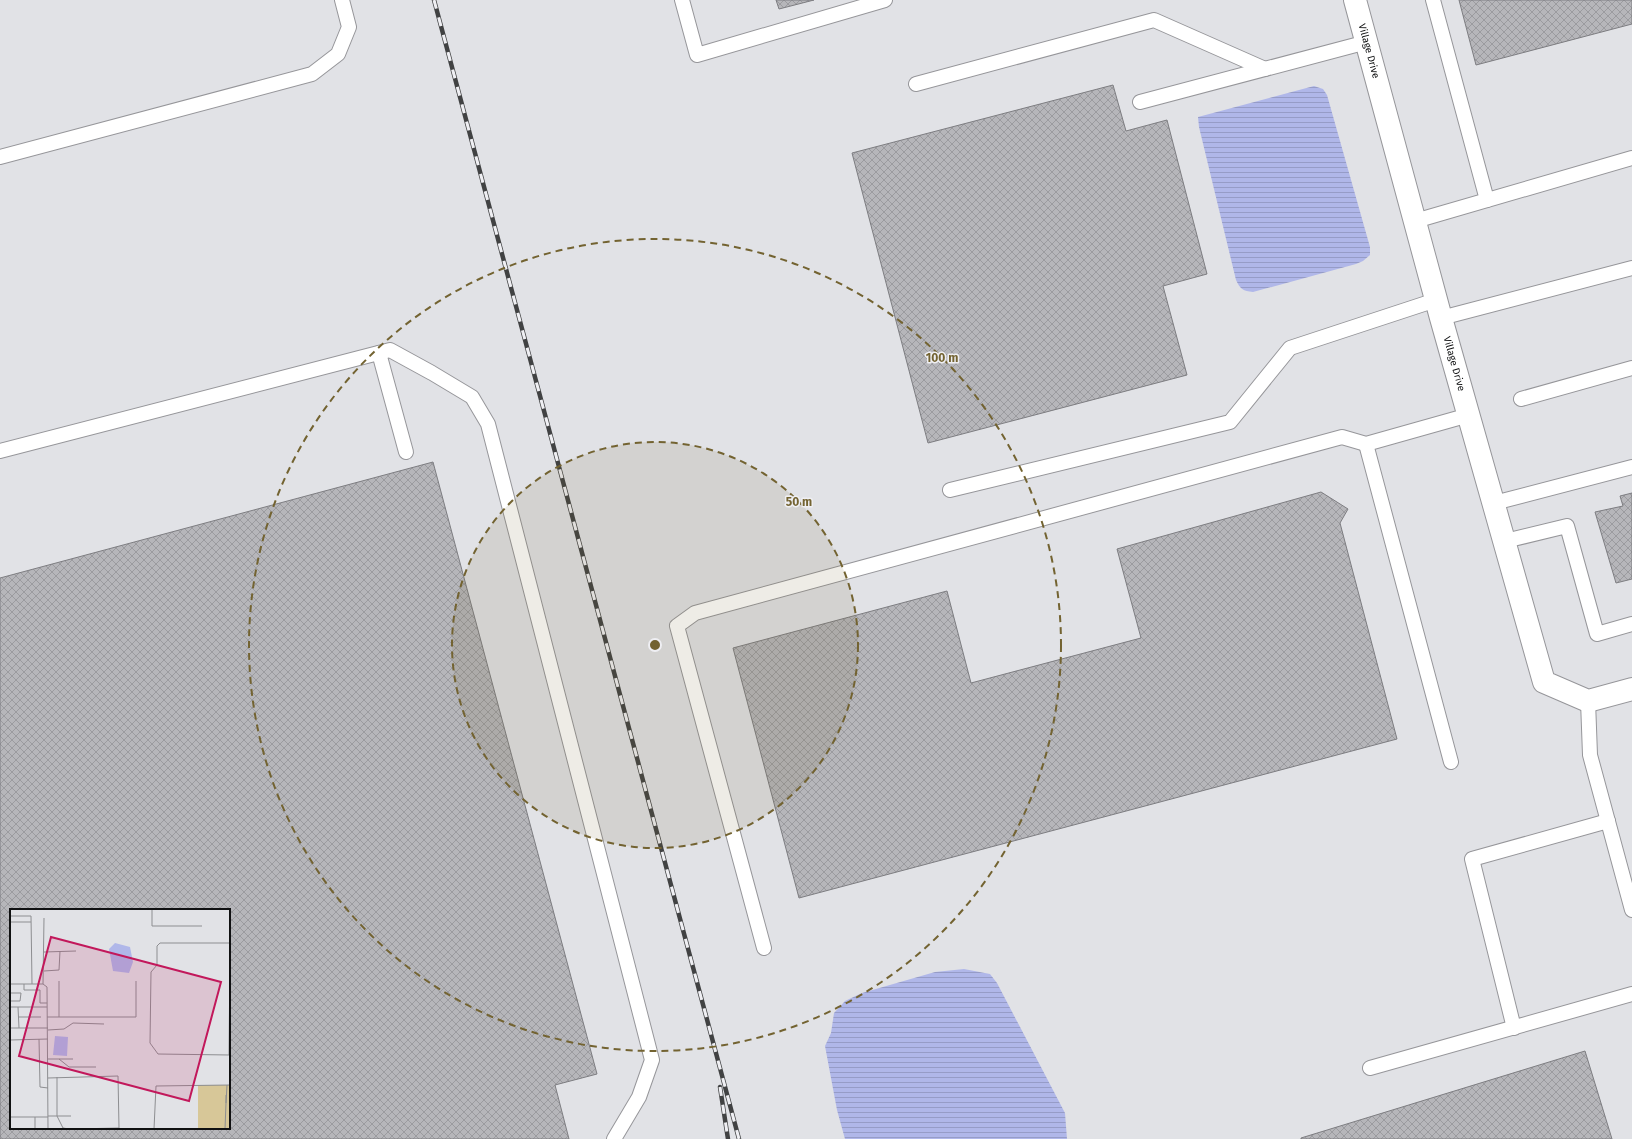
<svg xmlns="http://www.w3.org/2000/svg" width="1632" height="1139" font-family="'Fira Sans',sans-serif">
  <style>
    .water { fill: url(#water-rules) }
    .building { fill: url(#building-cross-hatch); stroke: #7d7d81; fill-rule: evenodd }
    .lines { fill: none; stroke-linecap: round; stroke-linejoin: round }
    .lane-casing { stroke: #96969a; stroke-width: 16 }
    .street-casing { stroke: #96969a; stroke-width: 24 }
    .lane { stroke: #fff; stroke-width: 14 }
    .street { stroke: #fff; stroke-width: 22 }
    .rail-casing { stroke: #414243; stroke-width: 4.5 }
    .rail { stroke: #efeff3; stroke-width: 3; stroke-dasharray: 9; stroke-linecap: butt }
    .ring { fill: none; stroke: #736331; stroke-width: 2; stroke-dasharray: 7 5 }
    .labels { text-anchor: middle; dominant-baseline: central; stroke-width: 3; stroke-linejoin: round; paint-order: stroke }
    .street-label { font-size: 10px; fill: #101112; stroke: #efeff3 }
    .inset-road { fill: none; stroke: #8d8e91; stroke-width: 1 }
    .view { fill: #c2185b; fill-opacity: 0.15; stroke: #c2185b; stroke-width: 2 }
    .inset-edge { fill: none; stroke: #101112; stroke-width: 2 }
    .centre { fill: #736331; stroke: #efeff3; stroke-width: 2 }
    .ring-label { font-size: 12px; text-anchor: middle; font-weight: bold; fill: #736331; stroke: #efeff3; stroke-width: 3; stroke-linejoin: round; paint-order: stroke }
  </style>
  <defs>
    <pattern id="water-rules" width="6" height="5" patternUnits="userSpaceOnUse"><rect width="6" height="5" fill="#b0b7e9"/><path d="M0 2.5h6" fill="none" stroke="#969cc7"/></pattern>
    <pattern id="building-cross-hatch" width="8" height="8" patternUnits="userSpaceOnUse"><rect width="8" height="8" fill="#b6b6ba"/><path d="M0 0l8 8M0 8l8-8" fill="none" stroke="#9b9b9f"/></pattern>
  </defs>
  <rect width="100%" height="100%" fill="#e1e2e6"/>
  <g class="water">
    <path d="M 1314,86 L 1323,89 L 1327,95 L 1370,247 L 1370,255 L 1363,261 L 1356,264 L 1253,292 C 1243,291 1240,289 1236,280 L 1199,127 L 1198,117 Z"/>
    <polygon points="964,969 990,974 997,983 1065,1113 1067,1139 845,1139 837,1110 825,1046 831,1033 834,1013 845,1001 862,993 935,972"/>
  </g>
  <g class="building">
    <polygon points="776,0 814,0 779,9"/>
    <polygon points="1459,0 1632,0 1632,24 1476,65"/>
    <polygon points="1113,85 1126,131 1167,120 1207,274 1163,286 1187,375 928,443 852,153"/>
    <path d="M 433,462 L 597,1074 L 555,1085 L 569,1139 L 0,1139 L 0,578 ZM 11,910 L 229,910 L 229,1128 L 11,1128 Z"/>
    <polygon points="1321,492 1348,509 1340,523 1397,739 799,898 733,648 947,591 971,683 1141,638 1117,549"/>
    <polygon points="1632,493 1632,579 1616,583 1595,512 1623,506 1620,496"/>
    <polygon points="1585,1051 1612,1139 1301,1139 1301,1138"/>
  </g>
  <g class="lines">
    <defs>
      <g id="lane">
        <polyline points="682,0 697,55 885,0"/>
        <polyline points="1433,0 1487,200"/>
        <polyline points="916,84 1154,20 1265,69"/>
        <polyline points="1140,102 1367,42"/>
        <polyline points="0,157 312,74 338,54 349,27 342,0"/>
        <polyline points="1415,221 1632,158"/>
        <polyline points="1441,318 1632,268"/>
        <polyline points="379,353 406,452"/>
        <polyline points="1521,399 1632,368"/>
        <polyline points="1366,444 1451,762"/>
        <polyline points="0,451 390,350 432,373 472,397 488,424 652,1060 639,1097 614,1139"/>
        <polyline points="950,490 1230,422 1290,348 1436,300"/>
        <polyline points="1494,503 1632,467"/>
        <polyline points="1505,541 1567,526 1597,634 1632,624"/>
        <polyline points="1588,701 1590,755 1632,910"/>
        <polyline points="764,948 677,626 695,613 1342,437 1366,444 1469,415"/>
        <polyline points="1514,1028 1472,859 1608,821"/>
        <polyline points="1370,1068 1632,994"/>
      </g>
      <g id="street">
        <path id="s1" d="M 1355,0 L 1441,318 L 1544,682 L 1588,701 L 1632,689"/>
      </g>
    </defs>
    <use href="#lane" class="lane-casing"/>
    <use href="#street" class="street-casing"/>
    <use href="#lane" class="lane"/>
    <use href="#street" class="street"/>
    <defs>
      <g id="rail">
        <polyline points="434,0 739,1139"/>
        <polyline points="720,1087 728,1139"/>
      </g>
    </defs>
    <use href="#rail" class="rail-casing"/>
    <use href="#rail" class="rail"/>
  </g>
  <circle cx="655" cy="645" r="203" fill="#736331" fill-opacity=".12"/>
  <g class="ring">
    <circle cx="655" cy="645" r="203"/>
    <circle cx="655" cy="645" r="406"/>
  </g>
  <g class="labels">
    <g class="street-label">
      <text stroke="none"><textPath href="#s1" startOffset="53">Village Drive</textPath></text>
      <text stroke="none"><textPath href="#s1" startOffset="377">Village Drive</textPath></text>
    </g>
  </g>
  <g transform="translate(10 909)">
    <rect width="220" height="220" fill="#e1e2e6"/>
    <path d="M 188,176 L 220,176 L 220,220 L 188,220 Z" fill="#d7c798"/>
    <path d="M 105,34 L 120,38 L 123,53 L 119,64 L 103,62 L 99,40 ZM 45,127 L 58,128 L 57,147 L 43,146 Z" fill="#b0b7e9"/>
    <path class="inset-road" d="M 142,0 L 142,17 L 192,17M 0,7 L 21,7 L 22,75M 0,13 L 21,13M 220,34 L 150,34 L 147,37 L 147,56 L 141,63 L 140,134 L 148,145 L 220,146M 34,43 L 66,42M 34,62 L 49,61 L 50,42M 0,75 L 33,75M 14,75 L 14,81 L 30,81 L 30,94 L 37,94M 33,75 L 37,78 L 38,220M 33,75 L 34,9M 0,84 L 11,84 L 10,92 L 0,92M 0,98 L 37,98M 8,98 L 9,119M 8,108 L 31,108M 37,108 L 126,108 L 126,72M 49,108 L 49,72M 0,119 L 38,119M 38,121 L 54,120 L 63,114 L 94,115M 29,130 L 30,178 L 38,179M 0,131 L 38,130M 219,146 L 220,47M 38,150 L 63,150M 49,150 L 59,158 L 86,158M 47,168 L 47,207 L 53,219 L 59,220M 38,169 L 108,167 L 109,219 L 64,220M 216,186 L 216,194 L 217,176M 38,207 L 61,207M 0,208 L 25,208 L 25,220M 25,208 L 38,208M 144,220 L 146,177 L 220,176M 215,220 L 216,194"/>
    <path class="view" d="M 41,28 L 211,73 L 179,192 L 9,147 Z"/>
    <rect width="220" height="220" class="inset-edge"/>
  </g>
  <circle cx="655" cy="645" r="6" class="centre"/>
  <g class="ring-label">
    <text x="942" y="362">100 m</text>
    <text x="799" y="506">50 m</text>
  </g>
</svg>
